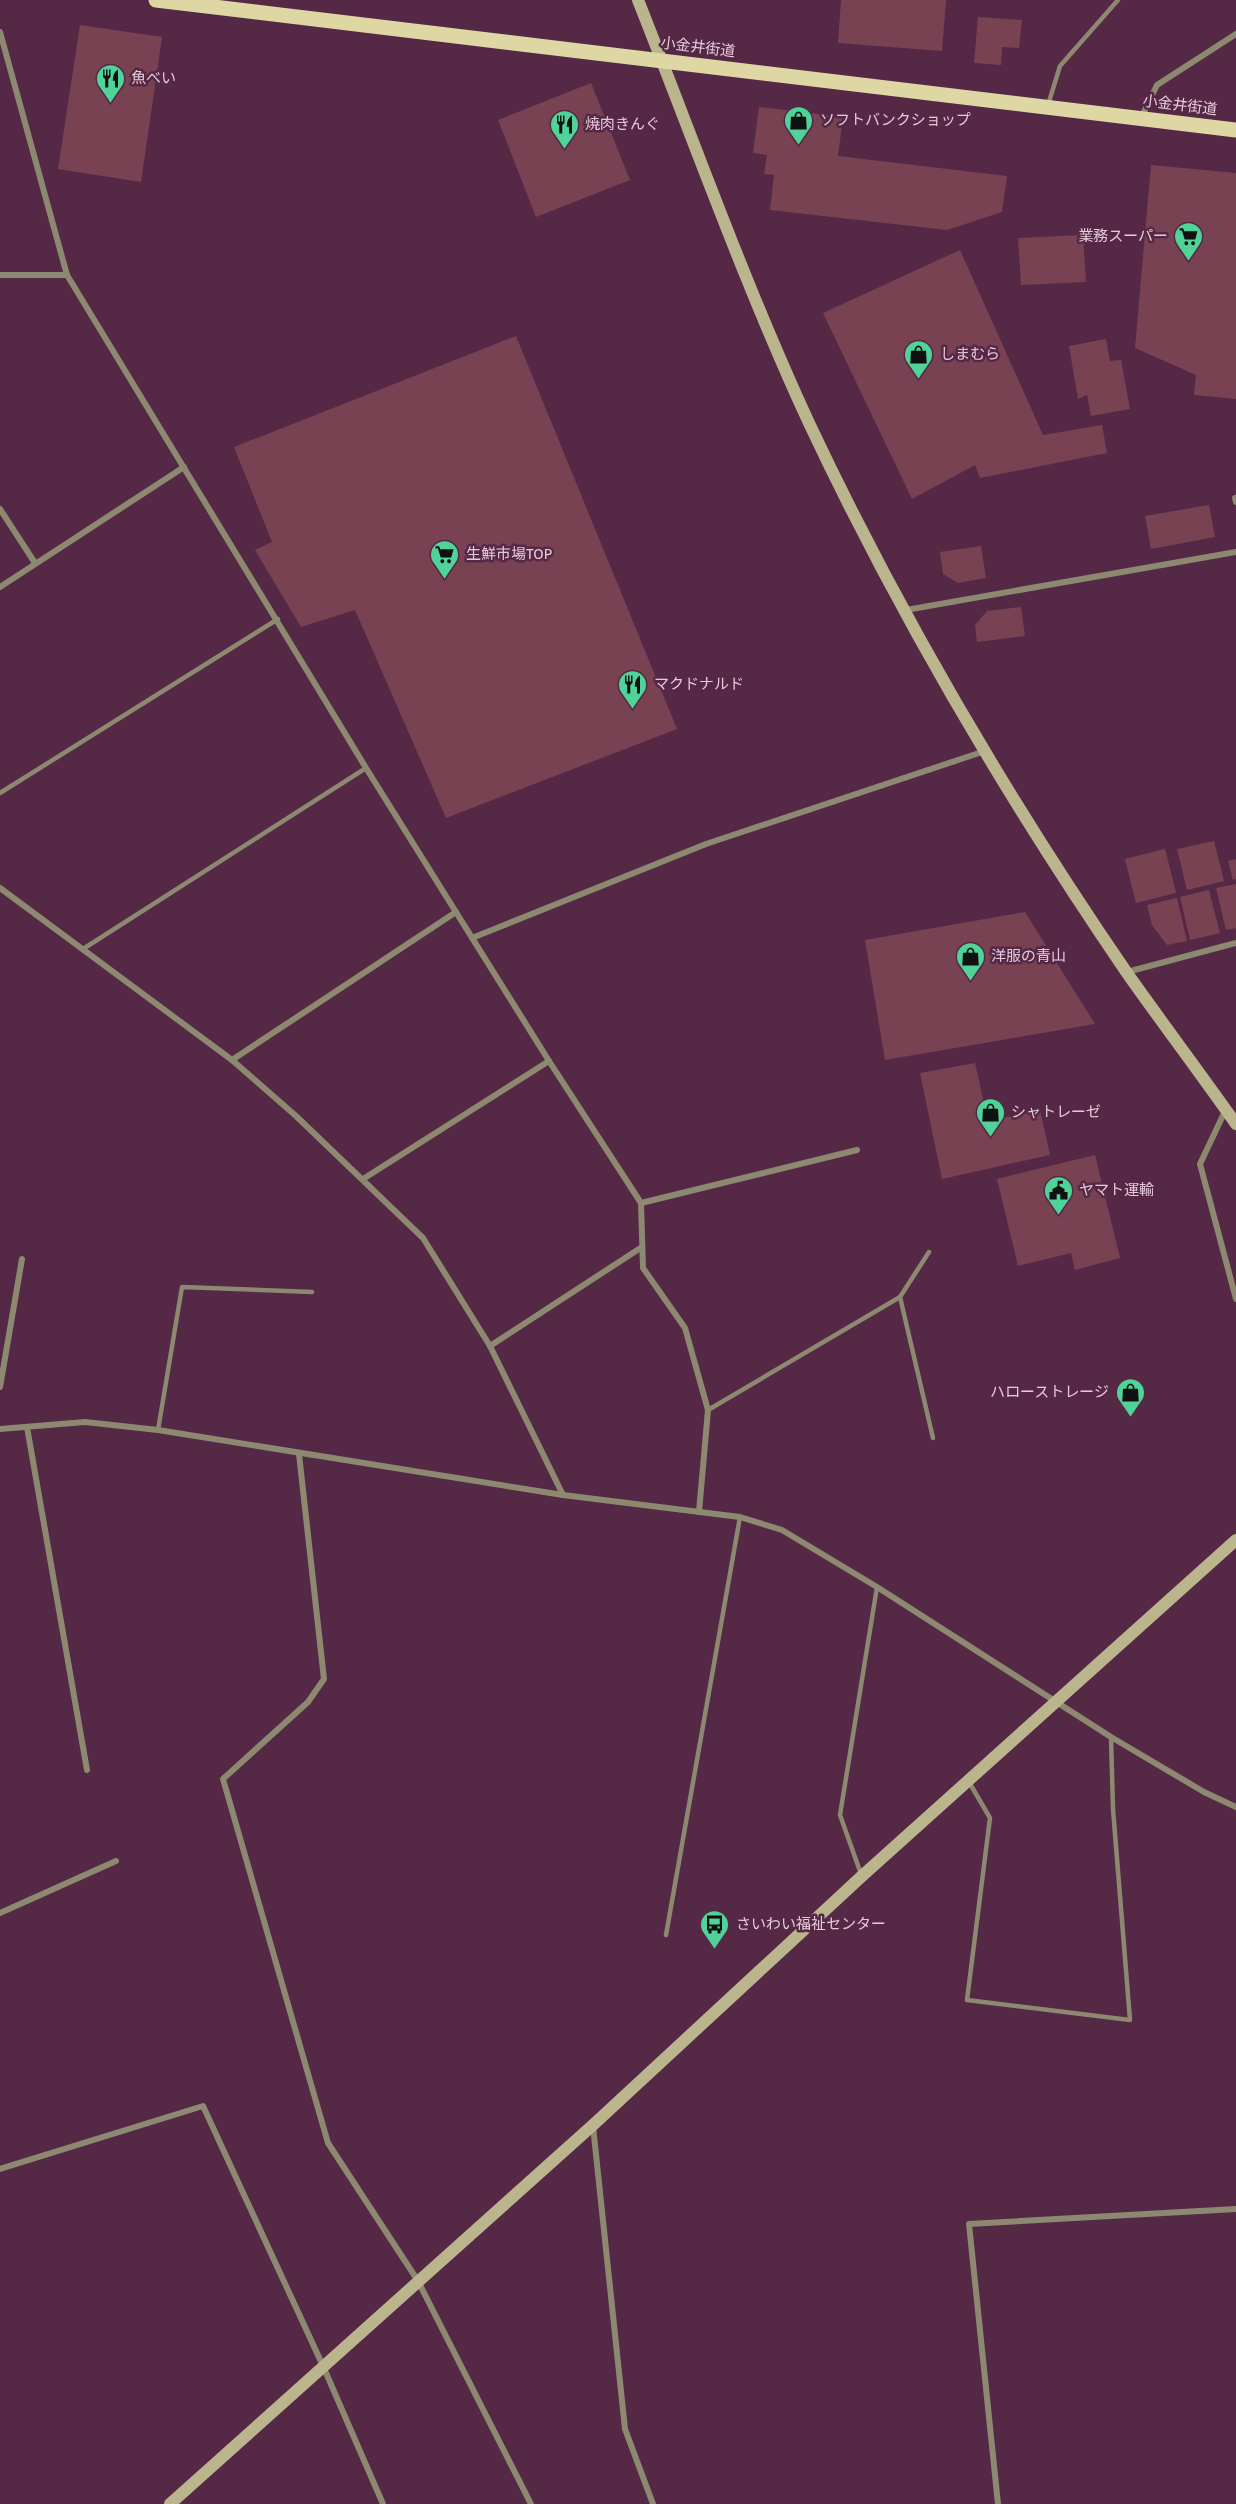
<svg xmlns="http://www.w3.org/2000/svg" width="1236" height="2504" font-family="'Fira Sans','Noto Sans JP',sans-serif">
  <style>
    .building { fill: #794253 }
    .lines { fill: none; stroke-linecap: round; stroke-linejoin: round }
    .lane { stroke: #8c8970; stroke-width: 4.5 }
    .street { stroke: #8c8970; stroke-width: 6 }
    .secondary { stroke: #bab58d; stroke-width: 12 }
    .primary { stroke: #ded7a4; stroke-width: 15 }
    .labels { text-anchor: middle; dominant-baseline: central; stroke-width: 5; stroke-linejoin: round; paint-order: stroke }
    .street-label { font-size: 15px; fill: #e5c9da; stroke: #552846 }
    .poi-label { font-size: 15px; fill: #e5c9da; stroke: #552846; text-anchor: start }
  </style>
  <rect width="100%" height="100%" fill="#552846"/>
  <g class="building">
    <polygon points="841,0 946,0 942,51 838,43"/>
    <polygon points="978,17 1022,20 1019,48 1002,47 1001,65 974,63"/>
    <polygon points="80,25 162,37 141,182 58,169"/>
    <polygon points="591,83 630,180 536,217 498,120"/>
    <polygon points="759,107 843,117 838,156 1007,176 1002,212 947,230 770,210 774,175 764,174 767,155 753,153"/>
    <polygon points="1151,165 1236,173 1236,399 1194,395 1196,375 1135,348"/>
    <polygon points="1083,235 1086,282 1021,285 1018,238"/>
    <polygon points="960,250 1043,435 1102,425 1107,453 980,478 975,465 912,499 823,313"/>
    <polygon points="516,336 677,729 446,818 355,610 301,627 255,550 272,542 234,447"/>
    <polygon points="1106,339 1110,361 1121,360 1130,409 1091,416 1087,395 1078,399 1069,346"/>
    <polygon points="1209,505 1215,537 1151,549 1145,516"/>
    <polygon points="981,546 986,578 958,583 943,574 940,552"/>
    <polygon points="1021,607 1025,636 977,642 975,625 987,611"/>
    <polygon points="1214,841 1224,881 1187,890 1177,849"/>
    <polygon points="1165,849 1176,893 1136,903 1125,859"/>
    <polygon points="1236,859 1236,879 1233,880 1228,861"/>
    <polygon points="1236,884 1236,928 1226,930 1216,888"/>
    <polygon points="1209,890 1220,933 1190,940 1180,897"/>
    <polygon points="1177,898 1187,941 1167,945 1152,925 1147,905"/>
    <polygon points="1025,912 1095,1024 885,1060 865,940"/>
    <polygon points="975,1063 988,1121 1040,1110 1050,1155 942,1179 920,1073"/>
    <polygon points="1095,1155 1120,1258 1075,1270 1071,1253 1018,1266 997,1179"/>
  </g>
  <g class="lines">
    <g class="lane">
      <polyline points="1048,105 1060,66 1118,0"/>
      <polyline points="0,793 278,619"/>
      <polyline points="83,949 366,768"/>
      <polyline points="900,1297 933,1438"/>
      <polyline points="708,1410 900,1297 929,1252"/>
      <polyline points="158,1430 182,1287 312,1292"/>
      <polyline points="969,1782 990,1818 967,2000 1130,2020 1113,1809 1111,1737"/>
      <polyline points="861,1874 840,1815 877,1587"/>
      <polyline points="666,1935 740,1517"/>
    </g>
    <g class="street">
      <polyline points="0,32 67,275 366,768 549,1061 641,1203 643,1268 685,1328 708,1410 699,1512"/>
      <polyline points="1141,118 1157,85 1236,34"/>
      <polyline points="0,275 67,275"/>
      <polyline points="1235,498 1236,502"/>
      <polyline points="0,509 35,563"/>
      <polyline points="0,587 184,467"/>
      <polyline points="906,610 1236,552"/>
      <polyline points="0,888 232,1060 296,1116 423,1238 490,1346 563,1495"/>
      <polyline points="472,938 706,844 985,751"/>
      <polyline points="1127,972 1236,943"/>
      <polyline points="232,1060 456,912"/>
      <polyline points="1226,1109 1200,1164 1236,1299"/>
      <polyline points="363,1179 549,1061"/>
      <polyline points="641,1203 857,1150"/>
      <polyline points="490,1346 642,1247"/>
      <polyline points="0,1387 22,1259"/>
      <polyline points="27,1427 87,1770"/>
      <polyline points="0,1429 85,1422 158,1430 563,1495 740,1517 782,1530 877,1587 1111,1737 1204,1792 1236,1807"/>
      <polyline points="299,1454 324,1679 308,1702 223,1779 328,2143 418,2281 531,2504"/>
      <polyline points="0,1913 116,1861"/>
      <polyline points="593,2126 625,2429 653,2504"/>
      <polyline points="0,2169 203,2106 323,2366 383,2504"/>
      <polyline points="998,2504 969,2224 1236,2209"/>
    </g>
    <g class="secondary">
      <path d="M 638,0 C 694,141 745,285 809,423 C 899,614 1008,799 1127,973 C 1163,1024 1200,1073 1236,1124"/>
      <polyline points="170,2504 593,2125 862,1876 1236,1540"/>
    </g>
    <polyline class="primary" points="156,0 1236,130"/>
  </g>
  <defs>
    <symbol id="restaurant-pin" viewBox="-11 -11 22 30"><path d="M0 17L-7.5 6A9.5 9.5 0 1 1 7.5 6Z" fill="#50d398" stroke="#552846"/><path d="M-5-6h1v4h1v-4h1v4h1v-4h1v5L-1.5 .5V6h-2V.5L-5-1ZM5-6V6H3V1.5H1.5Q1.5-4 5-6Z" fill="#111"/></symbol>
    <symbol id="shop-pin" viewBox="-11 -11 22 30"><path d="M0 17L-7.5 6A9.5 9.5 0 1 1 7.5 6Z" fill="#50d398" stroke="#552846"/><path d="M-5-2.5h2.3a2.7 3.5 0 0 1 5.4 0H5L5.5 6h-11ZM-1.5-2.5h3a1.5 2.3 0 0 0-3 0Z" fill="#111"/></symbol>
    <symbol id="supermarket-pin" viewBox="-11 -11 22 30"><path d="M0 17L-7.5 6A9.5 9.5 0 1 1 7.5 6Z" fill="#50d398" stroke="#552846"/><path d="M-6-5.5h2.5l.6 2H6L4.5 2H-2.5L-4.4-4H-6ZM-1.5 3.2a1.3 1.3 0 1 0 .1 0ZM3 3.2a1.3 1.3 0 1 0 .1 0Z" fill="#111"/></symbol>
    <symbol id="civic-pin" viewBox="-11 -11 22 30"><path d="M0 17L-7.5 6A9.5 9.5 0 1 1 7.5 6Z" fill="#50d398" stroke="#552846"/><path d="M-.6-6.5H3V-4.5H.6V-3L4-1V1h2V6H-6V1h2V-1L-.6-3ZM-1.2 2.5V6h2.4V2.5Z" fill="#111"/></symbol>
    <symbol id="bus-pin" viewBox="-11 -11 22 30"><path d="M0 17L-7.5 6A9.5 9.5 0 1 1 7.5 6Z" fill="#50d398" stroke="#552846"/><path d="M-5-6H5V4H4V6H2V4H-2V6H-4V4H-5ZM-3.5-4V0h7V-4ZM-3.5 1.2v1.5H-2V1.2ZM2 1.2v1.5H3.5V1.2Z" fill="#111"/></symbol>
  </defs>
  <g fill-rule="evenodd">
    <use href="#restaurant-pin" x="94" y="62" width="33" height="45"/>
    <use href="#shop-pin" x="782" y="104" width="33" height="45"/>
    <use href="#restaurant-pin" x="548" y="108" width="33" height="45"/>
    <use href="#supermarket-pin" x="1172" y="220" width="33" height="45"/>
    <use href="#shop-pin" x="902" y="338" width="33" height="45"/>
    <use href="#supermarket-pin" x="428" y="538" width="33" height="45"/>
    <use href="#restaurant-pin" x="616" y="668" width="33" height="45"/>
    <use href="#shop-pin" x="954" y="940" width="33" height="45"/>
    <use href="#shop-pin" x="974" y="1096" width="33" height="45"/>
    <use href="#civic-pin" x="1042" y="1174" width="33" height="45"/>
    <use href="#shop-pin" x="1114" y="1376" width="33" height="45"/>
    <use href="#bus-pin" x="698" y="1908" width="33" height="45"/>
  </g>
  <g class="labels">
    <g class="street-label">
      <text transform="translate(698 47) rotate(7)">小金井街道</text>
      <text transform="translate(1180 105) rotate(7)">小金井街道</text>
    </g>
    <g class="poi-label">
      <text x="131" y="78">魚べい</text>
      <text x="820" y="120">ソフトバンクショップ</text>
      <text x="585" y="124">焼肉きんぐ</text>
      <text x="1168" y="236" text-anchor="end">業務スーパー</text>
      <text x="940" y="354">しまむら</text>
      <text x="466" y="554">生鮮市場TOP</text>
      <text x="654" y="684">マクドナルド</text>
      <text x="991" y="956">洋服の青山</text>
      <text x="1011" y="1112">シャトレーゼ</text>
      <text x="1079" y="1190">ヤマト運輸</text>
      <text x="1109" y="1392" text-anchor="end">ハローストレージ</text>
      <text x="736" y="1924">さいわい福祉センター</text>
    </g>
  </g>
</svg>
